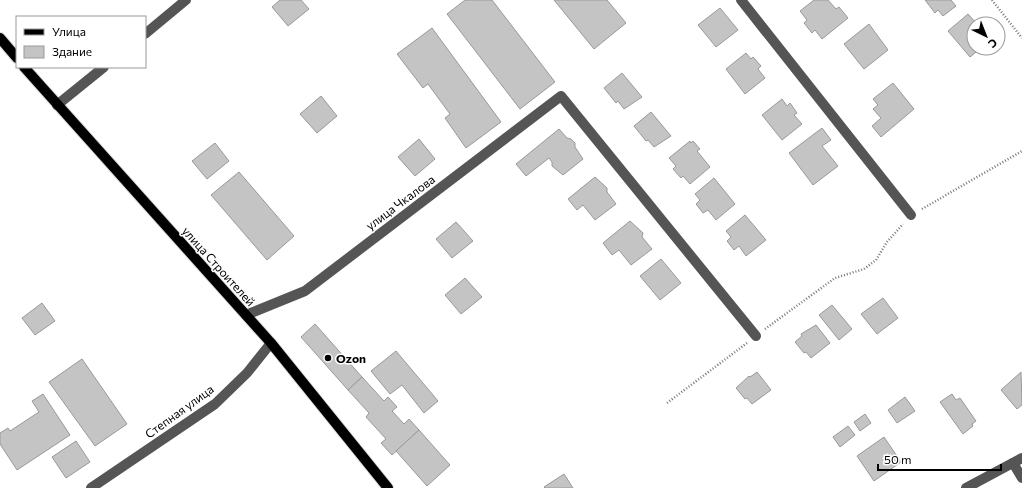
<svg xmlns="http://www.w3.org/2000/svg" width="1022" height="488" font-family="Commissioner,sans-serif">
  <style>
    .building { fill: #c4c4c4; stroke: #999 }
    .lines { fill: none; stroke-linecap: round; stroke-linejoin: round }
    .major-casing { stroke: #dbdbdb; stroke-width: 12 }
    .path { stroke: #777; stroke-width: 2.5; stroke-dasharray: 1 2; stroke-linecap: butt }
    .minor { stroke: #555; stroke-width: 10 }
    .major { stroke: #000; stroke-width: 10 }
    .poi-dot { fill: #000; stroke: #fff; stroke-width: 1.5 }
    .labels { text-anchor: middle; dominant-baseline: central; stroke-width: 3; stroke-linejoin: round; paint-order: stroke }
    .street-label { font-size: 12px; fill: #000; stroke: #fff }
    .poi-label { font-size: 12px; font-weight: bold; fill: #000; stroke: #fff; text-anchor: start }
  </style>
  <rect width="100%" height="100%" fill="#fff"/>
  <g class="building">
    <polygon points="280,0 301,0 309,9 288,26 272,7"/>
    <polygon points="465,0 492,0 555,82 520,109 447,14"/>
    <polygon points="554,0 607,0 626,23 594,49"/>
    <polygon points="814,0 828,0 836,9 839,7 848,18 822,39 815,30 812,33 804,23 807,20 800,11"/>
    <polygon points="925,0 951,0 956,6 943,16 938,10 935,13"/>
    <polygon points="720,8 738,30 716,47 698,25"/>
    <polygon points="968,14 977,24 974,24 974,48 981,48 970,57 948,31"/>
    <polygon points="869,24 888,50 864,69 844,44"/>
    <polygon points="432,28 501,122 466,148 445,118 450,114 428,84 423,88 397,54"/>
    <polygon points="746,53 751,59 753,57 761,66 758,69 765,78 745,94 726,69"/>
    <polygon points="622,73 642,97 624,109 618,101 616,103 604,88"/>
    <polygon points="893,83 914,109 881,137 872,126 881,118 873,109 878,105 873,99"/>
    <polygon points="321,96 337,116 317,133 300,114"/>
    <polygon points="782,99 787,106 790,103 797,113 794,115 802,124 782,140 762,115"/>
    <polygon points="651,112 671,136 654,147 648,140 646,141 634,126"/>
    <polygon points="822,128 831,140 822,146 838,166 813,185 789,153"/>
    <polygon points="559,129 567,138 571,139 575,143 575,147 583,159 563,175 552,166 552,162 549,158 526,176 516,164"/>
    <polygon points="419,139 435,159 415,176 398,157"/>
    <polygon points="690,141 691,143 693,141 700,149 697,151 710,167 690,184 683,176 681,178 673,169 676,166 669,158"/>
    <polygon points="215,143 229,161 207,179 192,161"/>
    <polygon points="239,172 294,236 267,260 211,195"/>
    <polygon points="595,177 607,188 607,192 616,204 595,220 583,205 577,210 568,199"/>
    <polygon points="714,178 735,204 716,220 708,210 703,213 696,204 700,200 695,194"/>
    <polygon points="745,215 766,240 746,256 739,246 734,250 727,241 731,237 726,231"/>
    <polygon points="630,221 643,233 642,237 652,249 631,265 619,250 612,255 603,243"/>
    <polygon points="456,222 473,241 452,258 436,239"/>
    <polygon points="661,259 681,283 660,300 640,276"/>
    <polygon points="465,278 482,297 461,314 445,295"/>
    <polygon points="883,298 898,318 877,334 861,314"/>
    <polygon points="42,303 55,321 35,335 22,318"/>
    <polygon points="832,305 852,329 839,340 819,315"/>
    <polygon points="315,324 362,377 348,390 301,337"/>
    <polygon points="816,325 830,343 811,358 806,352 804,353 795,342 802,336 801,334"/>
    <polygon points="396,351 438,401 424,413 402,385 390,394 371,371"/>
    <polygon points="82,359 127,424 95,446 49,382"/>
    <polygon points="757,372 771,390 752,404 747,398 745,399 736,388 749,376 750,377"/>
    <polygon points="1021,372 1022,405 1017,409 1001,390"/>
    <polygon points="362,377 384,401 388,397 397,407 392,411 404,424 409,419 419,430 392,455 381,443 386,439 366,417 369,413 348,390"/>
    <polygon points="43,394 70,435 17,470 0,444 0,433 8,428 10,431 39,412 32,401"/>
    <polygon points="952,394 956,400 960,398 976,421 972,424 973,426 963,434 940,402"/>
    <polygon points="905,397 915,411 897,423 888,410"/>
    <polygon points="865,414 871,423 860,431 854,422"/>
    <polygon points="848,426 855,435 840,447 833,437"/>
    <polygon points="419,430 450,465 427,486 396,451"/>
    <polygon points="884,437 901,462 874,481 857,456"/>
    <polygon points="76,441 90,462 66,478 52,457"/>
    <polygon points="564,474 573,488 545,488 544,487"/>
  </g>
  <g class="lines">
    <defs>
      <g id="major">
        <polyline points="0,38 17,58"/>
        <polyline points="24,67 271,343 388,488"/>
      </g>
    </defs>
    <use href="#major" class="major-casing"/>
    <g class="path">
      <polyline points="992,0 1022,38"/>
      <polyline points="922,209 1022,151"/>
      <polyline points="765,329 835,278 864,269 876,260 887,242 903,224"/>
      <polyline points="667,403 747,343"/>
    </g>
    <g class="minor">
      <polyline points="741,0 911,215"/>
      <polyline points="145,34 186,0"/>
      <polyline points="57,105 104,67"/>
      <polyline points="246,315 305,291 561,96 756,336"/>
      <polyline points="1013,463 1022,478"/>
      <polyline points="91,488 215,404 247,373 271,343"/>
      <polyline points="966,488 1022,458"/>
    </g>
    <use href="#major" class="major"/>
  </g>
  <circle class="poi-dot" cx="328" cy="358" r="4"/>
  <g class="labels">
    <g class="street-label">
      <text transform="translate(400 202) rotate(-37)">улица Чкалова</text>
      <text transform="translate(219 266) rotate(48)">улица Строителей</text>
      <text transform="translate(179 411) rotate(-36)">Степная улица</text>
    </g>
    <g class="poi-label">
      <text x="336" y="358">Ozon</text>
    </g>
  </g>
  <rect x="16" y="16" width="130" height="52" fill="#ffffff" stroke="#999999"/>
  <rect x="24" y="29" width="20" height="6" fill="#000000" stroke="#999999"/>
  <text x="52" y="36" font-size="12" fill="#000000">Улица</text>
  <rect x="24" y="46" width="20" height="12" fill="#c4c4c4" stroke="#999999"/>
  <text x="52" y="56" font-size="12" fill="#000000">Здание</text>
  <g transform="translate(986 36) rotate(137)"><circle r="19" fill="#ffffff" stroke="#999999"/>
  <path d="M0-3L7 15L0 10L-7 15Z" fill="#000000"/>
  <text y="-6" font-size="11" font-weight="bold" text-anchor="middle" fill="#000000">С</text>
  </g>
  <path d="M878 464v6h123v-6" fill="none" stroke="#000000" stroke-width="2"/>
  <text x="884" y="464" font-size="12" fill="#000000" stroke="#ffffff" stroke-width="3" paint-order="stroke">50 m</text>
</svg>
